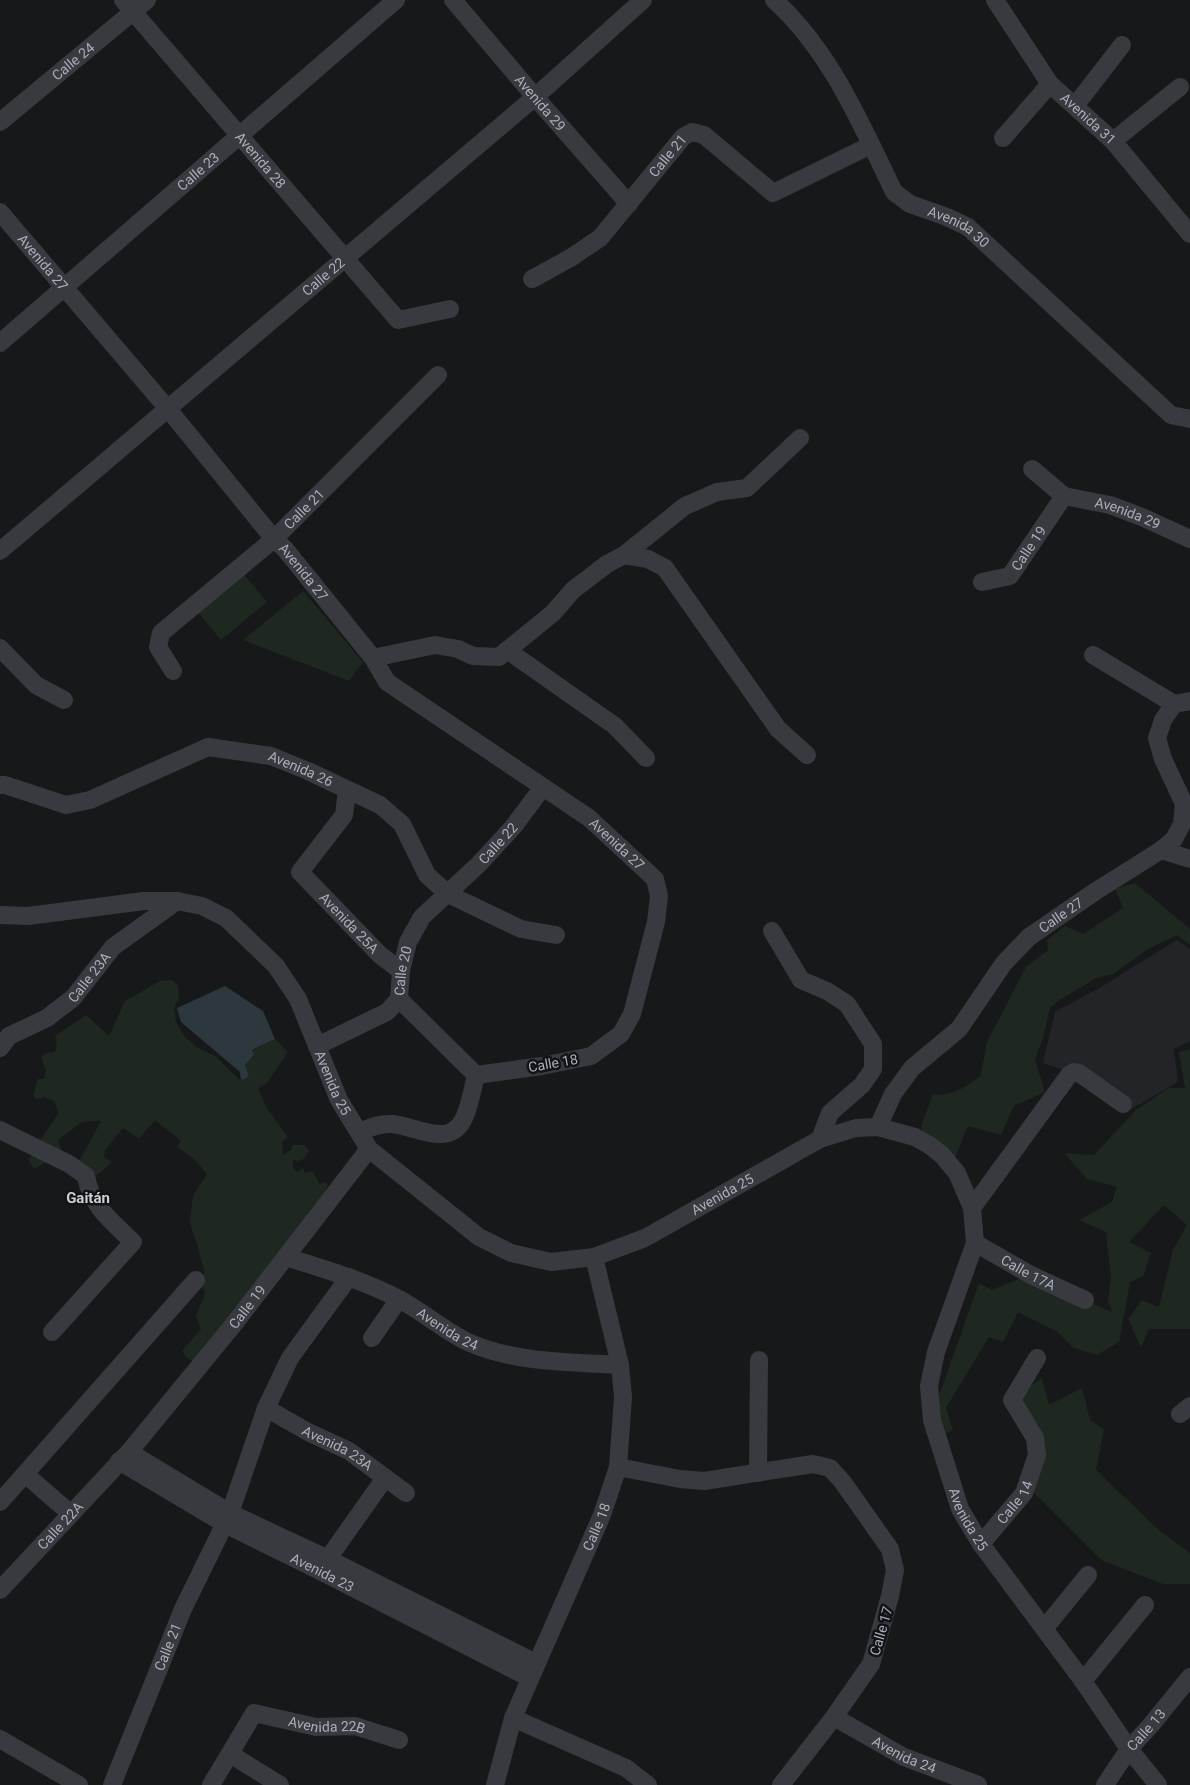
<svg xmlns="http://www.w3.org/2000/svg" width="1190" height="1785" font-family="Roboto,sans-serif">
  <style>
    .built { fill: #232427 }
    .green { fill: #1f2820 }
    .water { fill: #2d383e }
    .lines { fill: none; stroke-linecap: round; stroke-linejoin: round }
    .street { stroke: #383a3f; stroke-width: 18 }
    .labels { text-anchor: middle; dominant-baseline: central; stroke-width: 5; stroke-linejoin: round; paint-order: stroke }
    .street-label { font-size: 14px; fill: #a9afba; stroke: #121315 }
    .neighbourhood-label { font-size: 15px; font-weight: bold; fill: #caced6; stroke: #121315 }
  </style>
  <rect width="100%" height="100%" fill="#17181a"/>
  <polygon class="built" points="1177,940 1190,949 1190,1041 1174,1049 1178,1082 1128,1111 1070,1072 1043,1063 1055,1012 1101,987"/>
  <g class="green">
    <polygon points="243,573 267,602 221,640 197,611"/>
    <polygon points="303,591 363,662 349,681 243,640"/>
    <path d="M 1135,883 L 1190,929 L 1190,945 L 1177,935 L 1148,949 L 1113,974 L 1094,979 L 1085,985 L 1058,1001 L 1050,1008 L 1043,1038 L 1035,1059 L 1045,1092 L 1014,1106 L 1001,1135 L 968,1126 L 954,1160 L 928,1146 L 921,1126 L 933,1094 C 951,1097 967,1087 981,1075 L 987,1042 L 1026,967 L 1048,950 L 1047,940 L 1065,926 L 1083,934 L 1123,908 L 1115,889 Z"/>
    <polygon points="172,980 178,985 179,997 174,1008 176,1022 184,1036 198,1048 215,1056 241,1081 249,1076 245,1065 254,1056 252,1051 275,1039 288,1052 267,1083 258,1088 266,1107 288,1137 282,1142 283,1155 291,1150 292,1145 304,1145 309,1151 304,1159 297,1161 293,1159 293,1168 297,1172 303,1168 305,1173 312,1171 320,1184 326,1182 328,1185 324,1193 307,1214 311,1218 288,1252 276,1255 270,1267 194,1362 187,1358 182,1351 201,1329 196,1316 205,1294 203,1287 204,1270 196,1241 192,1231 190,1220 193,1196 207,1174 193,1158 177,1147 181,1141 155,1120 139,1139 123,1128 105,1150 104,1157 112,1162 100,1173 90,1178 79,1161 101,1121 82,1122 58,1140 62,1153 34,1169 28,1160 36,1151 40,1140 59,1113 54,1101 45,1097 37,1099 33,1096 38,1079 44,1079 46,1070 41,1057 46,1053 55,1052 57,1045 55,1036 86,1015 109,1036 125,1001 160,981"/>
    <polygon points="1190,1049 1190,1329 1149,1329 1141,1347 1128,1319 1142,1300 1159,1307 1173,1250 1187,1225 1164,1205 1129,1242 1151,1253 1143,1276 1130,1282 1119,1342 1097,1355 1074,1348 1056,1331 1018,1312 1003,1342 989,1337 946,1408 953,1430 945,1434 936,1404 979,1283 992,1290 1026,1276 1112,1312 1108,1300 1111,1279 1106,1232 1079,1220 1112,1202 1117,1187 1087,1179 1064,1153 1094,1155 1137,1109 1169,1088 1185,1088 1179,1052"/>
    <polygon points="1042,1378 1049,1405 1082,1388 1090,1420 1104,1429 1096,1470 1160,1531 1190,1553 1190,1584 1163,1584 1101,1560 1028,1487 1043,1446 1015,1397"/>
  </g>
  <polygon class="water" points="225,986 263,1011 275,1039 252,1050 254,1055 245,1065 249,1076 241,1081 240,1072 181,1022 177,1008"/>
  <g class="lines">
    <g class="street">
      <path id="s1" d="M 123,0 L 398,320 L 450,309"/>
      <path id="s2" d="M 453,0 L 535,97 L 629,204"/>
      <path id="s3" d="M 774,0 C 830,50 862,126 894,192 L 910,204 L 947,217 L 968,227 L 1171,415 L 1190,419"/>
      <path id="s4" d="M 995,0 L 1050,84 L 1113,141 L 1190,234"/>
      <polyline points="1075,106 1122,45"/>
      <path id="s5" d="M 0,122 L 147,0"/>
      <polyline points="1003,138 1050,84"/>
      <polyline points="1113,141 1180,87"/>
      <path id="s6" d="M 0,212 L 168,409 L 274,539 L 285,549 L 373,658 L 387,682 L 589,818 L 655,879 L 659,896 L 656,922 L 632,1014 L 621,1034 L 591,1056 L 542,1066 L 476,1075 C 473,1087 469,1110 463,1120 C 449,1148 415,1126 392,1124 C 380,1123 369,1128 359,1132"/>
      <path id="s7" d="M 532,279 L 572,257 L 600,238 L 683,137 L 692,132 L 704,135 L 773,193 L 871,145"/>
      <path id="s8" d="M 0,343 L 396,0"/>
      <polyline points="1032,469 1064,496"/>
      <path id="s9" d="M 1064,496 L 1110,505 L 1142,517 L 1190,539"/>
      <path id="s10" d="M 0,551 L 535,97 L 643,0"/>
      <polyline points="624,555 648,559 665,568 778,729 807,755"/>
      <path id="s11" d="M 982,582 L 1010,576 L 1064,496"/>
      <polyline points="0,648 36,685 64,700"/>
      <polyline points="507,650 615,726 646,758"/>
      <polyline points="1093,655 1174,704"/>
      <polyline points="373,658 435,645 458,649 473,656 499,657 553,613 573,590 607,564 624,555 685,506 717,492 747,488 800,438"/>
      <path id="s12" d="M 173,671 L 158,647 L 161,633 L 274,539 L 438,375"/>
      <polyline points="1174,704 1190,701"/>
      <path id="s13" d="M 0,785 L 5,785 L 66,805 L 90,800 L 208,747 L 271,756 L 308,771 L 380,805 L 402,824 L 427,875 L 448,894 L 521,929 L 556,935"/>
      <path id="s14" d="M 347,790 L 344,815 L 300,872 L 380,955 L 401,971"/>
      <polyline points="1161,850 1190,859"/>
      <path id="s15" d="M 0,915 L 28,916 L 144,901 L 177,901 L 202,906 L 226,918 L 276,966 L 298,999 L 339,1100 L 369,1149 L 479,1237 L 511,1253 L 551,1262 L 594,1257 L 645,1238 L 820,1139 L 856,1128 L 878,1127 L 915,1137 L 929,1145 L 942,1155 L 957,1173 L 972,1208 L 975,1243 L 936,1352 L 929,1386 L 932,1420 L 960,1509 L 981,1544 L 1083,1681 L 1129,1749 L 1158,1785"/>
      <polyline points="772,931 801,980 827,991 847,1004 873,1044 873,1069 862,1085 830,1113 820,1139"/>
      <polyline points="399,999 476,1075"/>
      <path id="s16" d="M 317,1046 L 387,1012 L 399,999 L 401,971 L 408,942 L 422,917 L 479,864 L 513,827 L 543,787"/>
      <path id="s17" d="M 0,1048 L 9,1036 L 47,1018 L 73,998 L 113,947 L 177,901"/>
      <path id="s18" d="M 878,1127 L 893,1094 L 912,1068 L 959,1029 L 1004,963 L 1029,937 L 1096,891 L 1161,850 L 1174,839 L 1182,824 L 1184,804 L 1163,759 L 1157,738 L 1163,720 L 1174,704"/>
      <path d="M 0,1130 L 69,1164 L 86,1176 C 91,1207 112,1221 133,1242 L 52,1332"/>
      <polyline points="972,1208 1069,1075 1074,1072 1079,1073 1123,1104"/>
      <path id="s19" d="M 975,1243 L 1031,1275 L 1085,1300"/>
      <path id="s20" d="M 286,1257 C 324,1269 363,1280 399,1299 C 423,1312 446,1332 470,1343 C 517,1363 570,1362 620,1365"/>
      <polyline points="372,1338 399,1299"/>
      <path id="s21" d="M 266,1408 L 308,1432 L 349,1451 L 406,1493"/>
      <polyline points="1180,1414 1190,1406"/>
      <polyline points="129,1452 230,1513 328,1559 536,1663"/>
      <path id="s22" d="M 119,1461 L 225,1524 L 320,1571 L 530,1678"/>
      <polyline points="618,1467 680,1479 704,1481 813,1464 830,1468 842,1481 890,1549 895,1570 890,1596 871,1664 834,1717 781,1785"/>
      <polyline points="758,1473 759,1360"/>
      <polyline points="25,1474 71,1514"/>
      <polyline points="0,1502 196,1280"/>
      <path id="s23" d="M 981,1544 L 1024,1493 L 1037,1455 L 1035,1438 L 1012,1400 L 1037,1358"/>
      <polyline points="322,1567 385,1478"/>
      <path id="s24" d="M 0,1590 L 129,1452 L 234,1324 L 369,1149"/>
      <polyline points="1044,1629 1088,1575"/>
      <polyline points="1083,1681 1145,1605"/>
      <path id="s25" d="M 834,1717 L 904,1757 L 978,1785"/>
      <polyline points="513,1718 626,1768 648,1785"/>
      <polyline points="0,1739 79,1785"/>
      <polyline points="230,1754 280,1785"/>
      <path id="s26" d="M 112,1785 L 183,1609 L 230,1513 L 266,1408 L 290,1358 L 349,1277"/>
      <path id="s27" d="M 211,1785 L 254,1713 L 316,1727 L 355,1726 L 399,1740"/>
      <path id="s28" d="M 495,1785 L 513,1718 L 602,1515 L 618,1467 L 623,1397 L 620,1365 L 594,1257"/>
      <path id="s29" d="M 1105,1785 L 1129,1749 L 1151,1725 L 1190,1677"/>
    </g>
  </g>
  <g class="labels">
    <g class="street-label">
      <text stroke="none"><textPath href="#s5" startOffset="95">Calle 24</textPath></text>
      <text stroke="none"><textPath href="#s2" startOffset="135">Avenida 29</textPath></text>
      <text stroke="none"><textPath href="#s4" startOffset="152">Avenida 31</textPath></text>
      <text stroke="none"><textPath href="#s7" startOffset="186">Calle 21</textPath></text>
      <text stroke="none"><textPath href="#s1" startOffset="211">Avenida 28</textPath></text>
      <text stroke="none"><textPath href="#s8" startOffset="262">Calle 23</textPath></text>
      <text stroke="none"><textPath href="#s3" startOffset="302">Avenida 30</textPath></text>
      <text stroke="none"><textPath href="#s6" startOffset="66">Avenida 27</textPath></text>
      <text stroke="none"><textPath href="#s10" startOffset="424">Calle 22</textPath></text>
      <text stroke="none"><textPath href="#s12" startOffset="232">Calle 21</textPath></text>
      <text stroke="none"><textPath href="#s9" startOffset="66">Avenida 29</textPath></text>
      <text stroke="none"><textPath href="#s11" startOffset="62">Calle 19</textPath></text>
      <text stroke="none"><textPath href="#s6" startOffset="471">Avenida 27</textPath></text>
      <text stroke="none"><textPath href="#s13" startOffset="319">Avenida 26</textPath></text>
      <text stroke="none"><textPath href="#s16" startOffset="288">Calle 22</textPath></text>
      <text stroke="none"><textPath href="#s6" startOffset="891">Avenida 27</textPath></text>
      <text stroke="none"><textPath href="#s18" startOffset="284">Calle 27</textPath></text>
      <text stroke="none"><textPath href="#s14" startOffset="168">Avenida 25A</textPath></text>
      <text stroke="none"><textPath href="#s16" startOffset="124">Calle 20</textPath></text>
      <text stroke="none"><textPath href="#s17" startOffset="116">Calle 23A</textPath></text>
      <text transform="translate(553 1063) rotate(-10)">Calle 18</text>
      <text stroke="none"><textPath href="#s15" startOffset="430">Avenida 25</textPath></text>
      <text stroke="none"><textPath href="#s15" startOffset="910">Avenida 25</textPath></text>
      <text stroke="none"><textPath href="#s19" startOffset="61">Calle 17A</textPath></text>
      <text stroke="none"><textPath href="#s24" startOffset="376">Calle 19</textPath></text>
      <text stroke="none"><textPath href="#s20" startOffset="178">Avenida 24</textPath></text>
      <text stroke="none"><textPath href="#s21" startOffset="82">Avenida 23A</textPath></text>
      <text stroke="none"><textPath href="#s23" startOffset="54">Calle 14</textPath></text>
      <text stroke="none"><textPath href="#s15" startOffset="1540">Avenida 25</textPath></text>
      <text stroke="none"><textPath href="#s24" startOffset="88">Calle 22A</textPath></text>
      <text stroke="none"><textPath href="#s28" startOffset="278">Calle 18</textPath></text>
      <text stroke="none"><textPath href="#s22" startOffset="232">Avenida 23</textPath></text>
      <text transform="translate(881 1631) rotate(-74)">Calle 17</text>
      <text stroke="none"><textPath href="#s26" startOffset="149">Calle 21</textPath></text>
      <text stroke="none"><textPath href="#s27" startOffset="158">Avenida 22B</textPath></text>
      <text stroke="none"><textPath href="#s29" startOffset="69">Calle 13</textPath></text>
      <text stroke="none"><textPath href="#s25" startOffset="80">Avenida 24</textPath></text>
    </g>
    <g class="neighbourhood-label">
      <text x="88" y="1198">Gaitán</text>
    </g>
  </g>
</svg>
